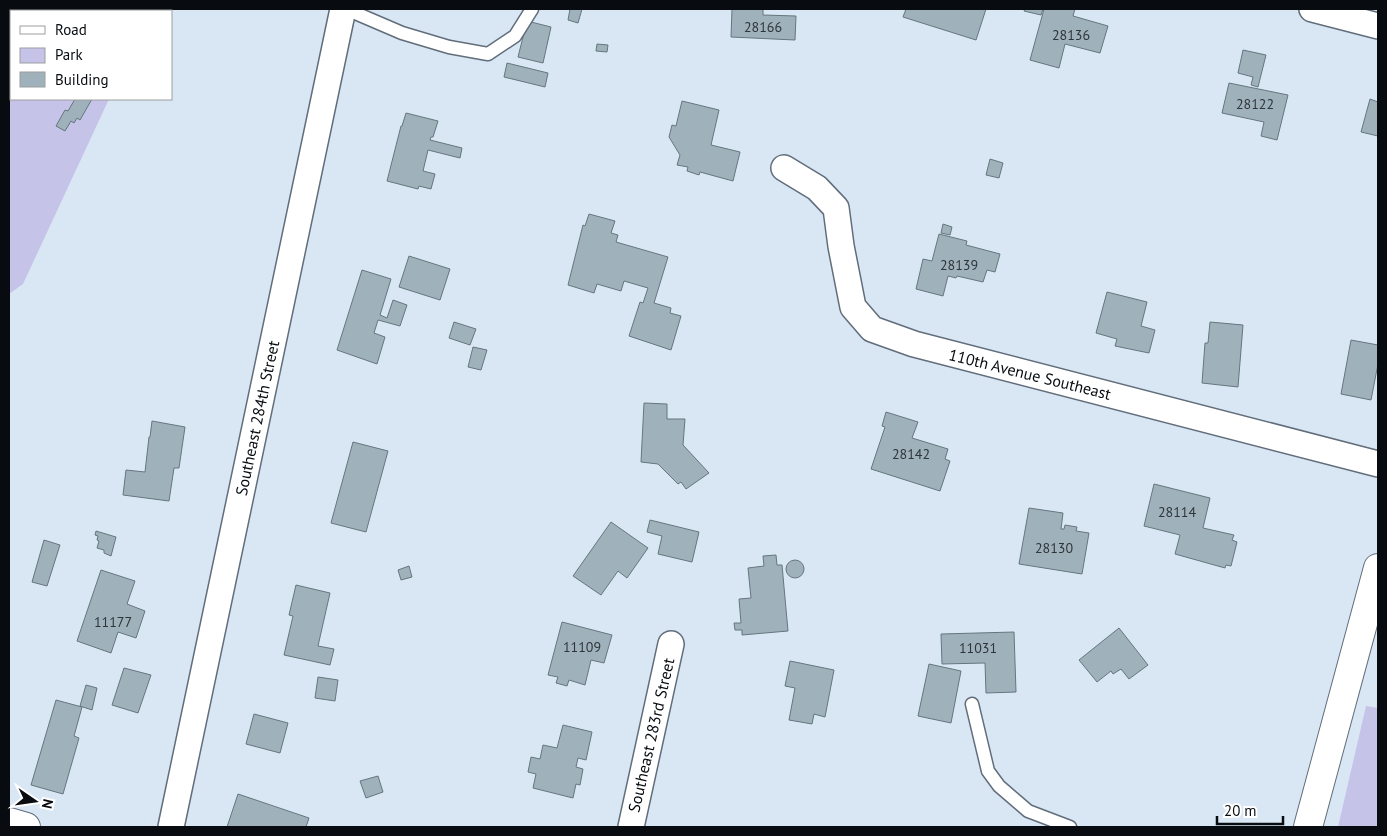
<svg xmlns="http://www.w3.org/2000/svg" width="1387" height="836" font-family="'PT Sans',sans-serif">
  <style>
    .green { fill: #c6c3e9 }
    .building { fill: #9fb1ba; stroke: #65767f }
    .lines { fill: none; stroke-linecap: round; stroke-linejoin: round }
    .service-casing { stroke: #616d7a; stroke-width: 15 }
    .minor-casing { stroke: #616d7a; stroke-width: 28 }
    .tertiary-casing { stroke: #616d7a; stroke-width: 30 }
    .service { stroke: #fff; stroke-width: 12 }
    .minor { stroke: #fff; stroke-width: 25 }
    .tertiary { stroke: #fff; stroke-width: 28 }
    .labels { text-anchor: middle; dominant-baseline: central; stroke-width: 5; stroke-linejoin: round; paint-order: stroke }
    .number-label { font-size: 14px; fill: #2e353a }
    .street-label { font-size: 16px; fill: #080c10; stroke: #fff }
  </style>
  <rect width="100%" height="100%" fill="#d9e7f5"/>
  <g class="green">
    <polygon points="9,9 151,9 150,11 11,11 11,99 109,99 23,284 9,294"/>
    <polygon points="1366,706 1378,708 1378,827 1338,827"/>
  </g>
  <g class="building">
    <polygon points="570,9 582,9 578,23 568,20"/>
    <polygon points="732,9 763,9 763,15 796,16 795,40 731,37"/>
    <polygon points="906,9 986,9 976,40 903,17"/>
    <polygon points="1025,9 1043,9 1041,15 1024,11"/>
    <polygon points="1044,9 1075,9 1073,16 1108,26 1100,53 1065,44 1059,68 1030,60"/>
    <polygon points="527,21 551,27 543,63 518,57"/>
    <polygon points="597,44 608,45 607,52 596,51"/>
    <polygon points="1243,50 1266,55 1258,87 1251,85 1253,77 1238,73"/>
    <polygon points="507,63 548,73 545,87 504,77"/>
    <polygon points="1229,83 1288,95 1277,140 1261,136 1264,122 1222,113"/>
    <polygon points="75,99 92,99 80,120 77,118 74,123 71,121 65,131 56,126 65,110 68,111"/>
    <polygon points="1370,99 1378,102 1378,136 1361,132"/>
    <polygon points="682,101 719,110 711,145 740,152 733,181 700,172 699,175 687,171 688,167 677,165 680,155 669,137 672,125 676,126"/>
    <polygon points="406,113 438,121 433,137 431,137 430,140 462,148 460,158 428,150 423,171 435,174 431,189 419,186 418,189 387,181 401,126 402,126"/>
    <polygon points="990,159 1003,163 999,178 986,175"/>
    <polygon points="589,214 615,221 611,233 618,235 616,242 668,257 654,303 671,308 670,313 681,316 671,350 629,336 640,302 643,303 648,288 624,281 621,291 597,284 594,293 568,285 583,225 585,226"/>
    <polygon points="943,224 952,227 950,235 941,233"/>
    <polygon points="939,234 967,241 966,245 1000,254 995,272 987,270 983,282 957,276 956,278 948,276 943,296 916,289 923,259 932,261"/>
    <polygon points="409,256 450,269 440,300 399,287"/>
    <polygon points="362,270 391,279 380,315 387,318 393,300 407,305 400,326 378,320 374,333 385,337 377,364 337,350"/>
    <polygon points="1107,292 1147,302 1141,326 1155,330 1149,353 1115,346 1117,339 1096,333"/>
    <polygon points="454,322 476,329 470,345 449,338"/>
    <polygon points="1210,322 1243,325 1238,387 1202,383 1205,343 1208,343"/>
    <polygon points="1351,340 1378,345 1378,364 1371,400 1341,394"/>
    <polygon points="473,347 487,350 481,370 468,367"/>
    <polygon points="644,403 667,404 667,419 685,419 683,445 709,473 686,489 681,482 678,484 658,464 641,462"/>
    <polygon points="886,412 918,422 912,438 948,449 945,459 950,461 940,491 871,469 885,427 882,426"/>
    <polygon points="152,421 185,427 179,468 174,468 169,501 123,495 126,470 145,472 149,437 150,437"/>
    <polygon points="353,442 388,451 366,532 331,523"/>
    <polygon points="1154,484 1210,498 1203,528 1234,535 1232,540 1237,542 1231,566 1226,565 1225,568 1175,554 1180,535 1144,526"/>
    <polygon points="1029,508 1063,513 1061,529 1064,529 1065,525 1077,527 1076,531 1089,533 1082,574 1019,564"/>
    <polygon points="650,520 699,532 692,562 658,554 662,536 647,532"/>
    <polygon points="611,522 648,548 627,578 618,571 601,595 573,576"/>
    <polygon points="96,531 116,537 111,556 104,553 104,550 97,548 99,541 97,540 98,536 95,535"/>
    <polygon points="44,540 60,545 47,586 32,582"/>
    <polygon points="776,555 777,565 782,565 788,631 742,635 742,630 735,630 734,623 741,623 739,599 751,598 748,568 764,566 763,556"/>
    <circle cx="795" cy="569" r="9"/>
    <polygon points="409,566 412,577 401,580 398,570"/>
    <polygon points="101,570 135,581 127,604 145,611 136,638 118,632 111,653 77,641"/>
    <polygon points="296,585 330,593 318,646 334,649 330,665 284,655 293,616 289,615"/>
    <polygon points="562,622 612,635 604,663 591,660 585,685 569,680 567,686 556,683 558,677 548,675"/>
    <polygon points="1119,628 1148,665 1129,679 1121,669 1113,674 1111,671 1097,682 1079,660"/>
    <polygon points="1014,632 1016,692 986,693 985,663 942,664 941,634"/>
    <polygon points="790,661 834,670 825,717 814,714 812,724 789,720 795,688 785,686"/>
    <polygon points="929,664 961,671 951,723 918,716"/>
    <polygon points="124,668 151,675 138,713 112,705"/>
    <polygon points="318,677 338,680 335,701 315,698"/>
    <polygon points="86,685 97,688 92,710 80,706"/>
    <polygon points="56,700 82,707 74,736 79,738 63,794 31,785"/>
    <polygon points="254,714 288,723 280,753 246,744"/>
    <polygon points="563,725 592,732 586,760 578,758 576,767 583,769 580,785 576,784 573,798 533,788 536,774 528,772 531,757 540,759 543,745 557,748"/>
    <polygon points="378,776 383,792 366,798 360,781"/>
    <polygon points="238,794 309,818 306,827 227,827"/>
  </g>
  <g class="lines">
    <defs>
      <g id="service">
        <polyline points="346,9 402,33 449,47 488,54 515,36 532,9"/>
        <polyline points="972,704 988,771 999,786 1028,811 1070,827"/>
      </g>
      <g id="minor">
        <polyline points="1312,9 1378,26"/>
        <polyline points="784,168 817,188 836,208 841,246 853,307 872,329 914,344 1378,464"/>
        <polyline points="171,827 343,9"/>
        <polyline points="631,827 671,644"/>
      </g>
      <g id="tertiary">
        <polyline points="9,822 26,827"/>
        <polyline points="1308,827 1378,568"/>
      </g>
    </defs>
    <use href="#service" class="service-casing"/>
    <use href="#minor" class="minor-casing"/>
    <use href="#tertiary" class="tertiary-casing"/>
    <use href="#service" class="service"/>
    <use href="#minor" class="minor"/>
    <use href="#tertiary" class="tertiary"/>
  </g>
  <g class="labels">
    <g class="number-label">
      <text x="763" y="27">28166</text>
      <text x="1071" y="35">28136</text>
      <text x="1255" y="104">28122</text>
      <text x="959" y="265">28139</text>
      <text x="911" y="454">28142</text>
      <text x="1177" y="512">28114</text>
      <text x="1054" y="548">28130</text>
      <text x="113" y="622">11177</text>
      <text x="582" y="647">11109</text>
      <text x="978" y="648">11031</text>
    </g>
    <g class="street-label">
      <text transform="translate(1030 374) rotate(14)">110th Avenue Southeast</text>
      <text transform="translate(257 418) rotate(-78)">Southeast 284th Street</text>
      <text transform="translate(651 735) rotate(-77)">Southeast 283rd Street</text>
    </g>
  </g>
  <rect width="1387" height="836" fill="none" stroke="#080c10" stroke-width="20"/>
  <rect x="10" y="10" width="162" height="90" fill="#ffffff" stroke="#9c9e9f"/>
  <rect x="20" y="26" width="25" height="8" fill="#ffffff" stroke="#9c9e9f"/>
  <text x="55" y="35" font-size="15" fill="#080c10">Road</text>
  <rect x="20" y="48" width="25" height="15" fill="#c6c3e9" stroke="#9c9e9f"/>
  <text x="55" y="60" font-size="15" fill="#080c10">Park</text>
  <rect x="20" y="72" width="25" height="15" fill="#9fb1ba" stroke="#9c9e9f"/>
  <text x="55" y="85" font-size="15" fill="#080c10">Building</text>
  <g transform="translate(35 801) rotate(103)" stroke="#ffffff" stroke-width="4" paint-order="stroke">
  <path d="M0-4L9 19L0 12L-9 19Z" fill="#080c10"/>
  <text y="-8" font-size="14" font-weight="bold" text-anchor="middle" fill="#080c10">N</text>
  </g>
  <path d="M1217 816v8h66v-8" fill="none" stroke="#080c10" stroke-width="2.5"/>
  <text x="1224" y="816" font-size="15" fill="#080c10" stroke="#ffffff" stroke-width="4" paint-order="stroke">20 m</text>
</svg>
